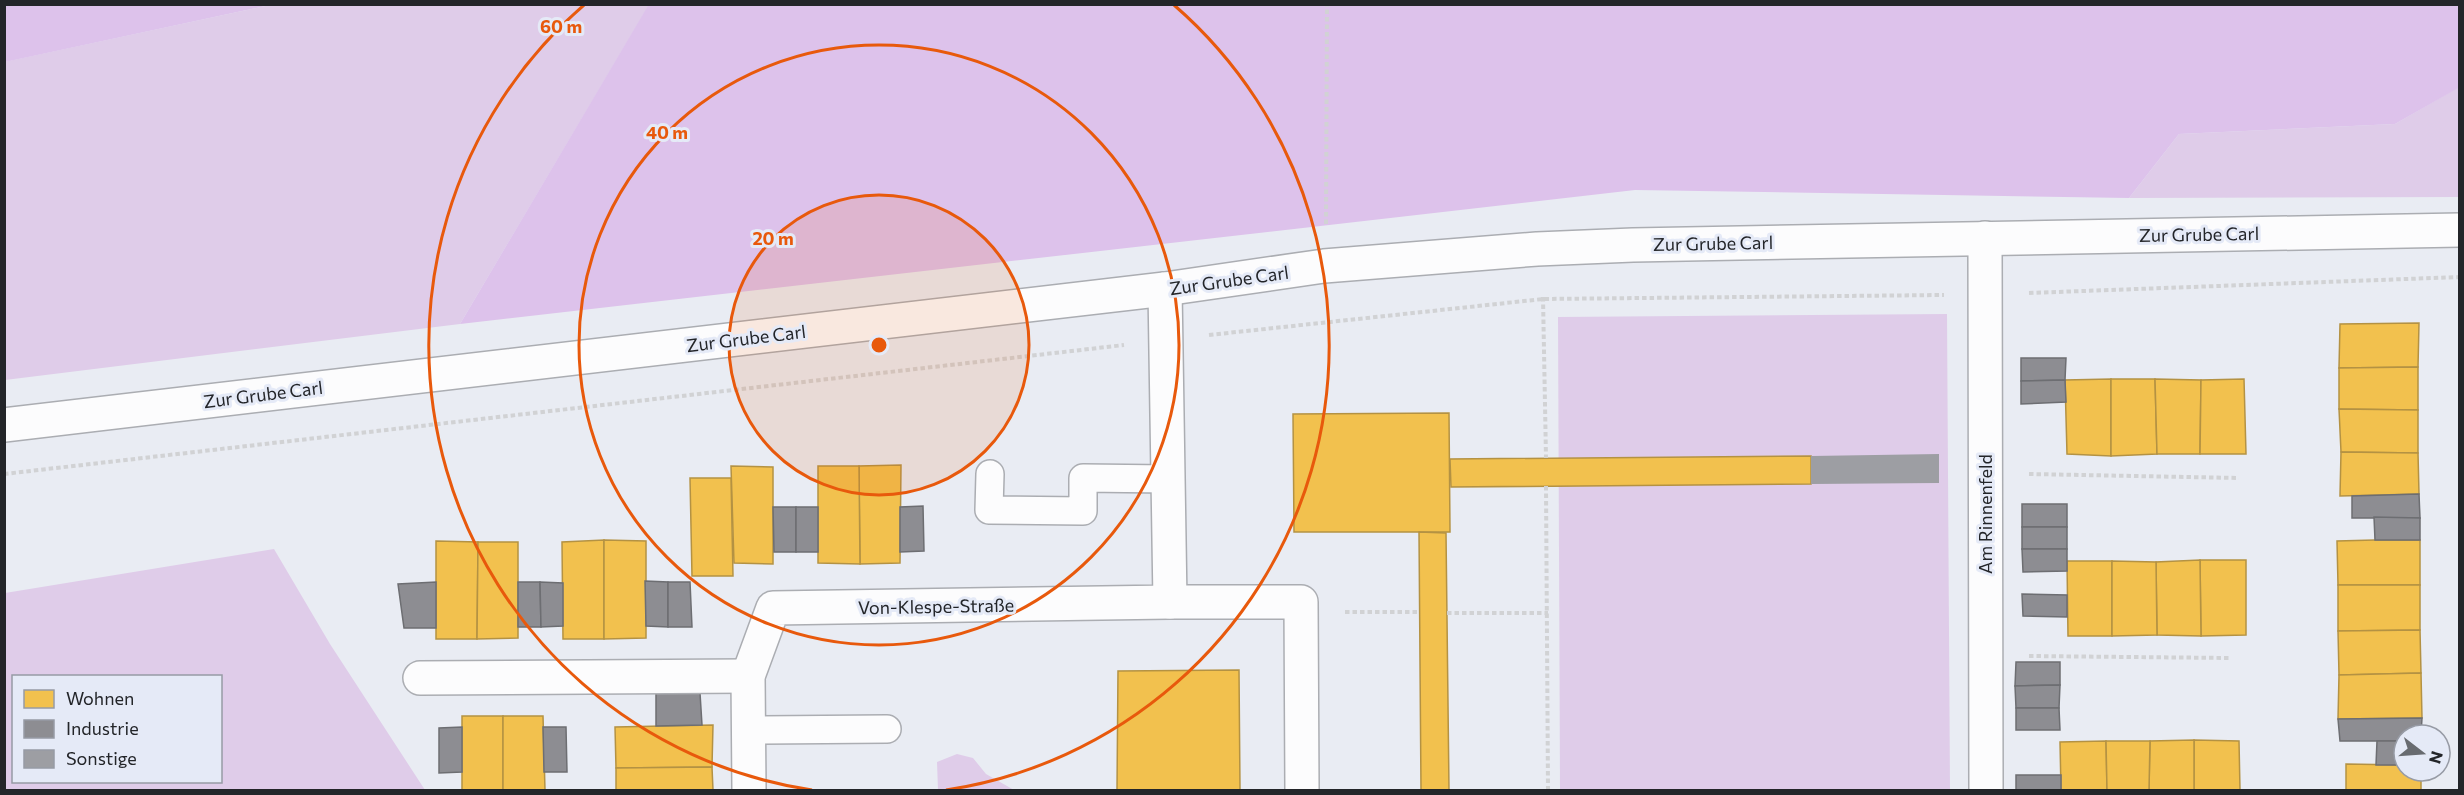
<svg xmlns="http://www.w3.org/2000/svg" width="2464" height="795" font-family="Commissioner,sans-serif">
  <style>
    .green { fill: #dfcce9; fill-rule: evenodd }
    .forest { fill: #ddc2eb }
    .homes { fill: #f2c14e; stroke: #b49243; stroke-width: 1.5 }
    .industry { fill: #8d8d92; stroke: #6d6e72; stroke-width: 1.5 }
    .building { fill: #9d9ea3 }
    .lines { fill: none; stroke-linecap: round; stroke-linejoin: round }
    .service-casing { stroke: #abadb2; stroke-width: 30 }
    .minor-casing { stroke: #abadb2; stroke-width: 36 }
    .path { stroke: #d1d2d4; stroke-width: 4; stroke-dasharray: 4.5 3; stroke-linecap: butt }
    .service { stroke: #fcfcfd; stroke-width: 27 }
    .minor { stroke: #fcfcfd; stroke-width: 33 }
    .ring { fill: none; stroke: #e8590c; stroke-width: 3 }
    .labels { text-anchor: middle; dominant-baseline: central; stroke-width: 6; stroke-linejoin: round; paint-order: stroke }
    .street-label { font-size: 18px; fill: #232529; stroke: #e5eaf7 }
    .centre { fill: #e8590c; stroke: #e5eaf7; stroke-width: 3 }
    .ring-label { font-size: 18px; text-anchor: middle; font-weight: bold; fill: #e8590c; stroke: #e5eaf7; stroke-width: 6; stroke-linejoin: round; paint-order: stroke }
  </style>
  <rect width="100%" height="100%" fill="#e9ecf3"/>
  <g class="green">
    <polygon points="270,5 649,5 460,324 5,380 4,62"/>
    <polygon points="2459,87 2459,197 2129,198 2179,134 2395,124"/>
    <polygon points="1947,314 1950,790 1560,790 1558,317"/>
    <path d="M 274,549 L 330,644 L 425,790 L 5,790 L 5,593 ZM 220,676 L 220,782 L 14,782 L 14,676 Z"/>
    <polygon points="957,754 973,758 986,774 1014,790 938,790 937,762"/>
  </g>
  <g class="forest">
    <polygon points="5,4 270,4 270,5 5,62"/>
    <polygon points="649,4 2459,4 2460,87 2395,124 2179,134 2129,198 1635,190 460,324"/>
  </g>
  <g class="homes">
    <polygon points="2419,323 2418,367 2339,368 2340,324"/>
    <polygon points="2418,367 2418,410 2339,409 2339,368"/>
    <polygon points="2111,379 2111,456 2067,454 2065,380"/>
    <polygon points="2111,379 2155,379 2157,454 2111,456"/>
    <polygon points="2155,379 2201,380 2200,454 2157,454"/>
    <polygon points="2244,379 2246,454 2200,454 2201,380"/>
    <polygon points="2339,409 2418,410 2418,453 2341,452"/>
    <polygon points="1449,413 1450,532 1294,532 1293,414"/>
    <polygon points="2341,452 2418,453 2419,494 2340,496"/>
    <polygon points="1811,456 1811,484 1451,487 1450,459"/>
    <polygon points="901,465 900,563 860,564 859,466"/>
    <polygon points="731,466 773,467 773,564 734,563"/>
    <polygon points="818,466 859,466 860,564 818,563"/>
    <polygon points="690,478 731,478 733,576 692,576"/>
    <polygon points="1419,532 1446,533 1449,790 1421,790"/>
    <polygon points="604,540 604,639 563,639 562,542"/>
    <polygon points="604,540 646,541 646,638 604,639"/>
    <polygon points="2375,540 2420,540 2420,585 2338,585 2337,541"/>
    <polygon points="436,541 478,542 477,639 436,639"/>
    <polygon points="478,542 518,542 518,638 477,639"/>
    <polygon points="2200,560 2246,560 2246,635 2201,636"/>
    <polygon points="2200,560 2201,636 2157,635 2156,562"/>
    <polygon points="2067,561 2112,561 2112,636 2068,636"/>
    <polygon points="2112,561 2156,562 2157,635 2112,636"/>
    <polygon points="2338,585 2420,585 2420,630 2338,631"/>
    <polygon points="2420,630 2421,673 2339,675 2338,631"/>
    <polygon points="1239,670 1240,790 1117,790 1118,671"/>
    <polygon points="2421,673 2422,718 2338,719 2339,675"/>
    <rect x="462" y="716" width="41" height="74"/>
    <polygon points="503,716 543,716 545,790 503,790"/>
    <polygon points="713,725 712,767 616,768 615,727"/>
    <polygon points="2194,740 2239,741 2240,790 2194,790"/>
    <polygon points="2194,740 2194,790 2149,790 2150,741"/>
    <polygon points="2106,741 2107,790 2061,790 2060,742"/>
    <polygon points="2106,741 2150,741 2149,790 2107,790"/>
    <polygon points="2346,764 2404,765 2404,771 2421,771 2421,790 2346,790"/>
    <polygon points="712,767 713,790 616,790 616,768"/>
  </g>
  <g class="industry">
    <polygon points="2021,358 2066,358 2065,380 2021,381"/>
    <polygon points="2065,380 2066,402 2021,404 2021,381"/>
    <polygon points="2419,494 2420,518 2352,518 2352,496"/>
    <rect x="2022" y="504" width="45" height="23"/>
    <polygon points="923,506 924,551 900,552 900,507"/>
    <polygon points="773,507 796,507 796,552 774,552"/>
    <rect x="796" y="507" width="22" height="45"/>
    <polygon points="2374,517 2420,518 2420,540 2375,540"/>
    <rect x="2022" y="527" width="45" height="22"/>
    <polygon points="2022,549 2067,549 2067,571 2023,572"/>
    <polygon points="645,581 668,582 668,627 646,626"/>
    <polygon points="436,582 436,628 404,628 398,584"/>
    <polygon points="518,582 540,582 541,627 518,627"/>
    <polygon points="540,582 563,583 563,626 541,627"/>
    <polygon points="668,582 690,582 692,627 668,627"/>
    <polygon points="2022,594 2067,595 2067,617 2023,616"/>
    <polygon points="2016,662 2060,662 2060,685 2015,686"/>
    <polygon points="2060,685 2059,708 2016,708 2015,686"/>
    <polygon points="656,693 700,693 702,725 656,726"/>
    <polygon points="2016,708 2059,708 2060,730 2016,730"/>
    <polygon points="2422,718 2421,735 2404,735 2404,741 2340,741 2338,719"/>
    <polygon points="462,727 462,772 439,773 439,728"/>
    <polygon points="543,727 566,727 567,772 544,772"/>
    <polygon points="2377,741 2404,741 2404,765 2376,765"/>
    <rect x="2016" y="775" width="45" height="15"/>
  </g>
  <polygon class="building" points="1939,454 1939,483 1811,484 1811,456"/>
  <g class="lines">
    <defs>
      <g id="service">
        <polyline points="990,474 989,510 1083,511 1083,478 1169,479"/>
        <polyline points="748,730 887,729"/>
      </g>
      <g id="minor">
        <polyline points="1985,238 1986,790"/>
        <polyline points="4,425 1165,289 1324,266 1537,249 1633,245 2460,230"/>
        <polyline points="1170,602 1301,602 1302,790"/>
        <polyline points="420,678 748,676"/>
        <polyline points="749,790 748,676 773,608 1170,602 1165,289"/>
      </g>
    </defs>
    <use href="#service" class="service-casing"/>
    <use href="#minor" class="minor-casing"/>
    <g class="path">
      <polyline points="1326,224 1327,4"/>
      <polyline points="2029,293 2460,277"/>
      <polyline points="1543,297 1546,458"/>
      <polyline points="1209,335 1543,299 1944,295"/>
      <polyline points="4,474 1124,345"/>
      <polyline points="2029,474 2239,478"/>
      <polyline points="1546,486 1548,790"/>
      <polyline points="1345,612 1419,612"/>
      <polyline points="1447,613 1548,613"/>
      <polyline points="2029,656 2229,658"/>
    </g>
    <use href="#service" class="service"/>
    <use href="#minor" class="minor"/>
  </g>
  <circle cx="879" cy="345" r="150" fill="#e8590c" fill-opacity=".12"/>
  <g class="ring">
    <circle cx="879" cy="345" r="150"/>
    <circle cx="879" cy="345" r="300"/>
    <path d="M812 790A450 450 0 0 1 584 5M1174 5A450 450 0 0 1 946 790"/>
  </g>
  <g class="labels">
    <g class="street-label">
      <text transform="translate(2199 234) rotate(-1)">Zur Grube Carl</text>
      <text transform="translate(1713 243) rotate(-1)">Zur Grube Carl</text>
      <text transform="translate(1229 280) rotate(-8)">Zur Grube Carl</text>
      <text transform="translate(746 338) rotate(-7)">Zur Grube Carl</text>
      <text transform="translate(263 394) rotate(-7)">Zur Grube Carl</text>
      <text transform="translate(1985 514) rotate(-90)">Am Rinnenfeld</text>
      <text transform="translate(936 606) rotate(-1)">Von-Klespe-Straße</text>
    </g>
  </g>
  <circle cx="879" cy="345" r="9" class="centre"/>
  <g class="ring-label">
    <text x="561" y="33">60 m</text>
    <text x="667" y="139">40 m</text>
    <text x="773" y="245">20 m</text>
  </g>
  <rect width="2464" height="795" fill="none" stroke="#232529" stroke-width="12"/>
  <rect x="12" y="675" width="210" height="108" fill="#e5eaf7" stroke="#979ba5" stroke-width="1.5"/>
  <rect x="24" y="690" width="30" height="18" fill="#f2c14e" stroke="#979ba5" stroke-width="1.5"/>
  <text x="66" y="705" font-size="18" fill="#232529">Wohnen</text>
  <rect x="24" y="720" width="30" height="18" fill="#8d8d92" stroke="#979ba5" stroke-width="1.5"/>
  <text x="66" y="735" font-size="18" fill="#232529">Industrie</text>
  <rect x="24" y="750" width="30" height="18" fill="#9d9ea3" stroke="#979ba5" stroke-width="1.5"/>
  <text x="66" y="765" font-size="18" fill="#232529">Sonstige</text>
  <g transform="translate(2422 753) rotate(107)"><circle r="28" fill="#e5eaf7" stroke="#979ba5" stroke-width="1.5"/>
  <path d="M0-4.5L10 22L0 15L-10 22Z" fill="#686b70"/>
  <text y="-9" font-size="16" font-weight="bold" text-anchor="middle" fill="#232529">N</text>
  </g>
</svg>
